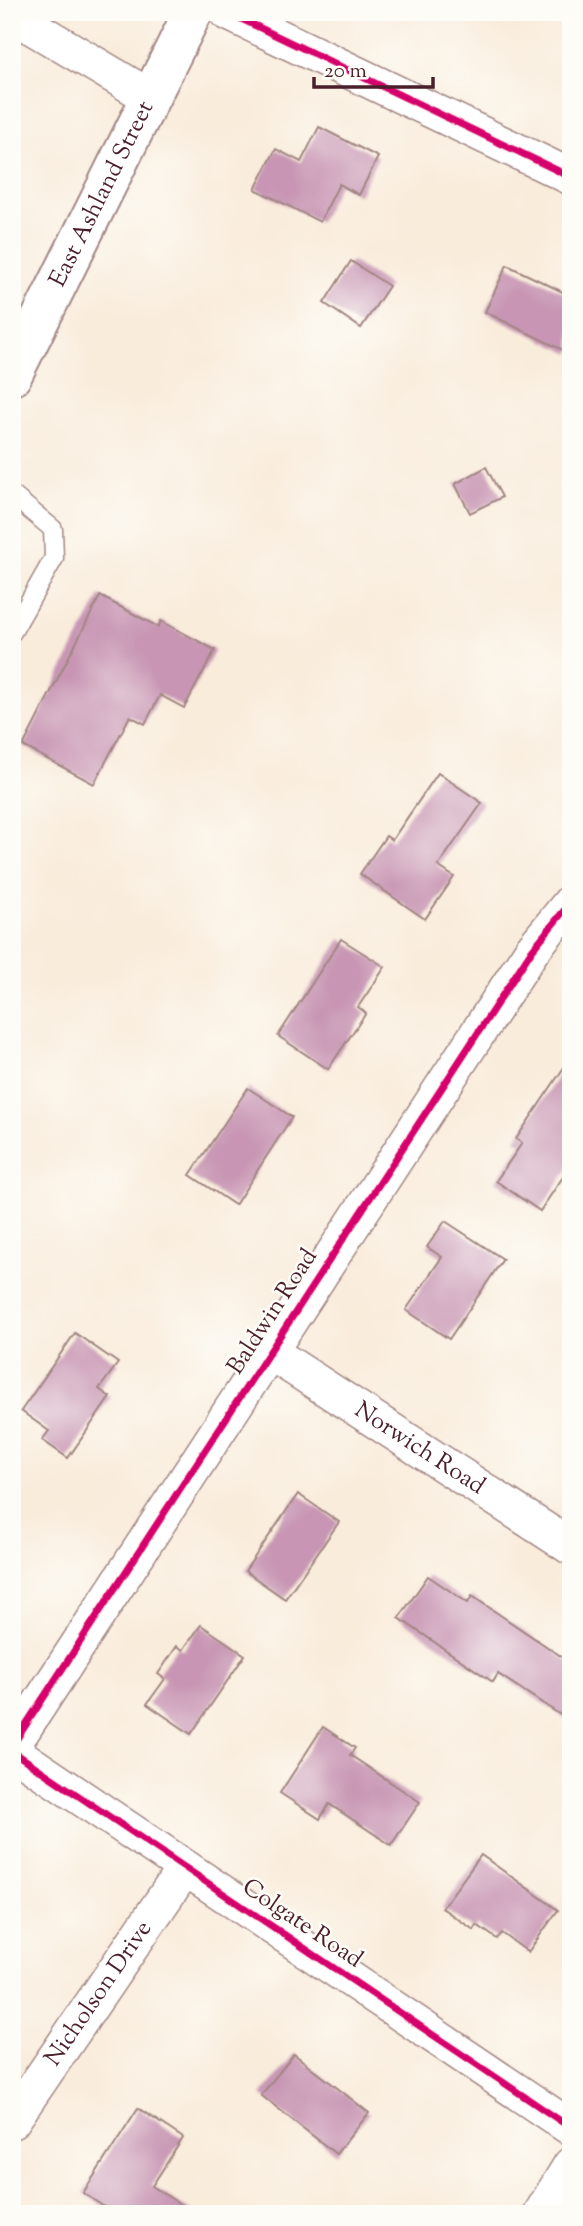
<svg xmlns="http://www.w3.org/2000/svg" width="583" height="2226" font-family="'Sorts Mill Goudy',serif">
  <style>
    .building { fill: #c896b4 }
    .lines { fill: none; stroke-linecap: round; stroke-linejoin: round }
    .lane-casing { stroke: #a28683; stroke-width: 21 }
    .street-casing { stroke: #a28683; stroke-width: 38 }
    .secondary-casing { stroke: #a28683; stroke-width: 42 }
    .lane { stroke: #fff; stroke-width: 18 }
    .street { stroke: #fff; stroke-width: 35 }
    .secondary { stroke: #fff; stroke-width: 38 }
    .cycleway-casing { stroke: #fdfcf7; stroke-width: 11 }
    .cycleway { stroke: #d6006c; stroke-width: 7 }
    .labels { text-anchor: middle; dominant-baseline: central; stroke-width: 5; stroke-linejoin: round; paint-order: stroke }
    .street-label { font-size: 24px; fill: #4a1f2b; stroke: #fdfcf7 }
  </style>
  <rect width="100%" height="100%" fill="#fdfcf7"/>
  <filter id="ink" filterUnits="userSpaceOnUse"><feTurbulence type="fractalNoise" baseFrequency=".0143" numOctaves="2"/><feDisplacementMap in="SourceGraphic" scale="14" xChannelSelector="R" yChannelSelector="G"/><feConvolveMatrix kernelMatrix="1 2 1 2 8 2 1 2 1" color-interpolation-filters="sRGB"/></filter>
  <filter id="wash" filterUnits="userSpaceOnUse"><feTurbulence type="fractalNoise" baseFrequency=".00686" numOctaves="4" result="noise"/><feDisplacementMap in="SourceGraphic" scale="28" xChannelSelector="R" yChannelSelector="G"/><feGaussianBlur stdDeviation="1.57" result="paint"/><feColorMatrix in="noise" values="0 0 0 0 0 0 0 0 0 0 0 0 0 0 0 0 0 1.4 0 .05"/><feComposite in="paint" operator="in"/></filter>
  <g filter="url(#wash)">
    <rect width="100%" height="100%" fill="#f9ecdb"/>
    <g id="blocks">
      <g class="building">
        <polygon points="319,127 378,157 359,195 339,184 320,222 255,189 276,149 301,162"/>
        <polygon points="351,261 389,286 361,328 324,303"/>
        <polygon points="507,265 571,296 571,354 485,312"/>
        <polygon points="486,467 502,497 470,513 455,484"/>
        <polygon points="100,596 158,627 161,621 215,650 184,708 160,695 145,724 130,716 94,784 23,746"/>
        <polygon points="438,773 482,803 438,866 454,877 425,919 360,874 386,836 392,840"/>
        <polygon points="341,939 385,967 358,1007 366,1013 328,1069 278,1036"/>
        <polygon points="571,1057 571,1165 540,1211 496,1181 522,1143 516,1139"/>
        <polygon points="248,1088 292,1117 235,1205 190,1175"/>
        <polygon points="445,1221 503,1259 449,1339 406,1310 442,1257 427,1247"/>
        <polygon points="75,1333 118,1363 99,1389 110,1397 68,1458 42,1440 49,1431 21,1411"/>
        <polygon points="298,1494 339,1522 285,1599 245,1571"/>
        <polygon points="428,1576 468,1603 472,1596 571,1663 571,1722 498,1674 493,1682 399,1618"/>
        <polygon points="201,1625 245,1655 191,1734 147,1704 165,1679 158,1674 177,1646 183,1650"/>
        <polygon points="323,1727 355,1748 350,1755 420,1802 391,1845 329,1804 320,1819 280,1793"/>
        <polygon points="481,1855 558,1910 528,1952 502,1933 497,1939 477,1925 474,1930 442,1908"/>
        <polygon points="294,2054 369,2113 336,2154 261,2095"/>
        <polygon points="138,2108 183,2138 152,2186 195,2214 115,2214 83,2193"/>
      </g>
    </g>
  </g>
  <g filter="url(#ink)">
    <use href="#blocks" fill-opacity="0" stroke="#a28683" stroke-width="2"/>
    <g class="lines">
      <defs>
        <polyline id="lane" points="12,495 53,529 54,558 12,632"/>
        <g id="street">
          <polyline points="227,12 571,177"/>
          <polyline points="12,15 150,97"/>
          <path id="s1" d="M 270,1352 L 571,1547"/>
          <polyline points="12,1746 532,950 571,902"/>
          <polyline points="12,1751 571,2128"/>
          <path id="s2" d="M 12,2121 L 185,1868"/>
          <polyline points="541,2214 571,2165"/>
        </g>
        <g id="secondary">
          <path id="s3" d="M 12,376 L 193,12"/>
        </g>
      </defs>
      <use href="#lane" class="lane-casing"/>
      <use href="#street" class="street-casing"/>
      <use href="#secondary" class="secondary-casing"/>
      <use href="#lane" class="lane"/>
      <use href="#street" class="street"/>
      <use href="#secondary" class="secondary"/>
      <defs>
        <g id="cycleway">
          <polyline points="227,12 571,177"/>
          <polyline points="12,1746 532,950 571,902"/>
          <polyline points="12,1751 571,2128"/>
        </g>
      </defs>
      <use href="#cycleway" class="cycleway-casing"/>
      <use href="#cycleway" class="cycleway"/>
    </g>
  </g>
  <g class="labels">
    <g class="street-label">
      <text stroke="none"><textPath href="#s3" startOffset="203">East Ashland Street</textPath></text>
      <text transform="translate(273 1312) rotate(-57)">Baldwin Road</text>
      <text stroke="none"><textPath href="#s1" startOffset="178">Norwich Road</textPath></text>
      <text transform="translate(302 1924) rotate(34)">Colgate Road</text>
      <text stroke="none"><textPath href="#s2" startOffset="154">Nicholson Drive</textPath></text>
    </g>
  </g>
  <rect width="583" height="2226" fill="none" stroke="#fdfcf7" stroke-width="42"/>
  <path d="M314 77v10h119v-10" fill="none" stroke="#4a1f2b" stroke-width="3.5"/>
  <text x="324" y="77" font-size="21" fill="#4a1f2b" stroke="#fdfcf7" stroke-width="5" paint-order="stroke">20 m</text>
</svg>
